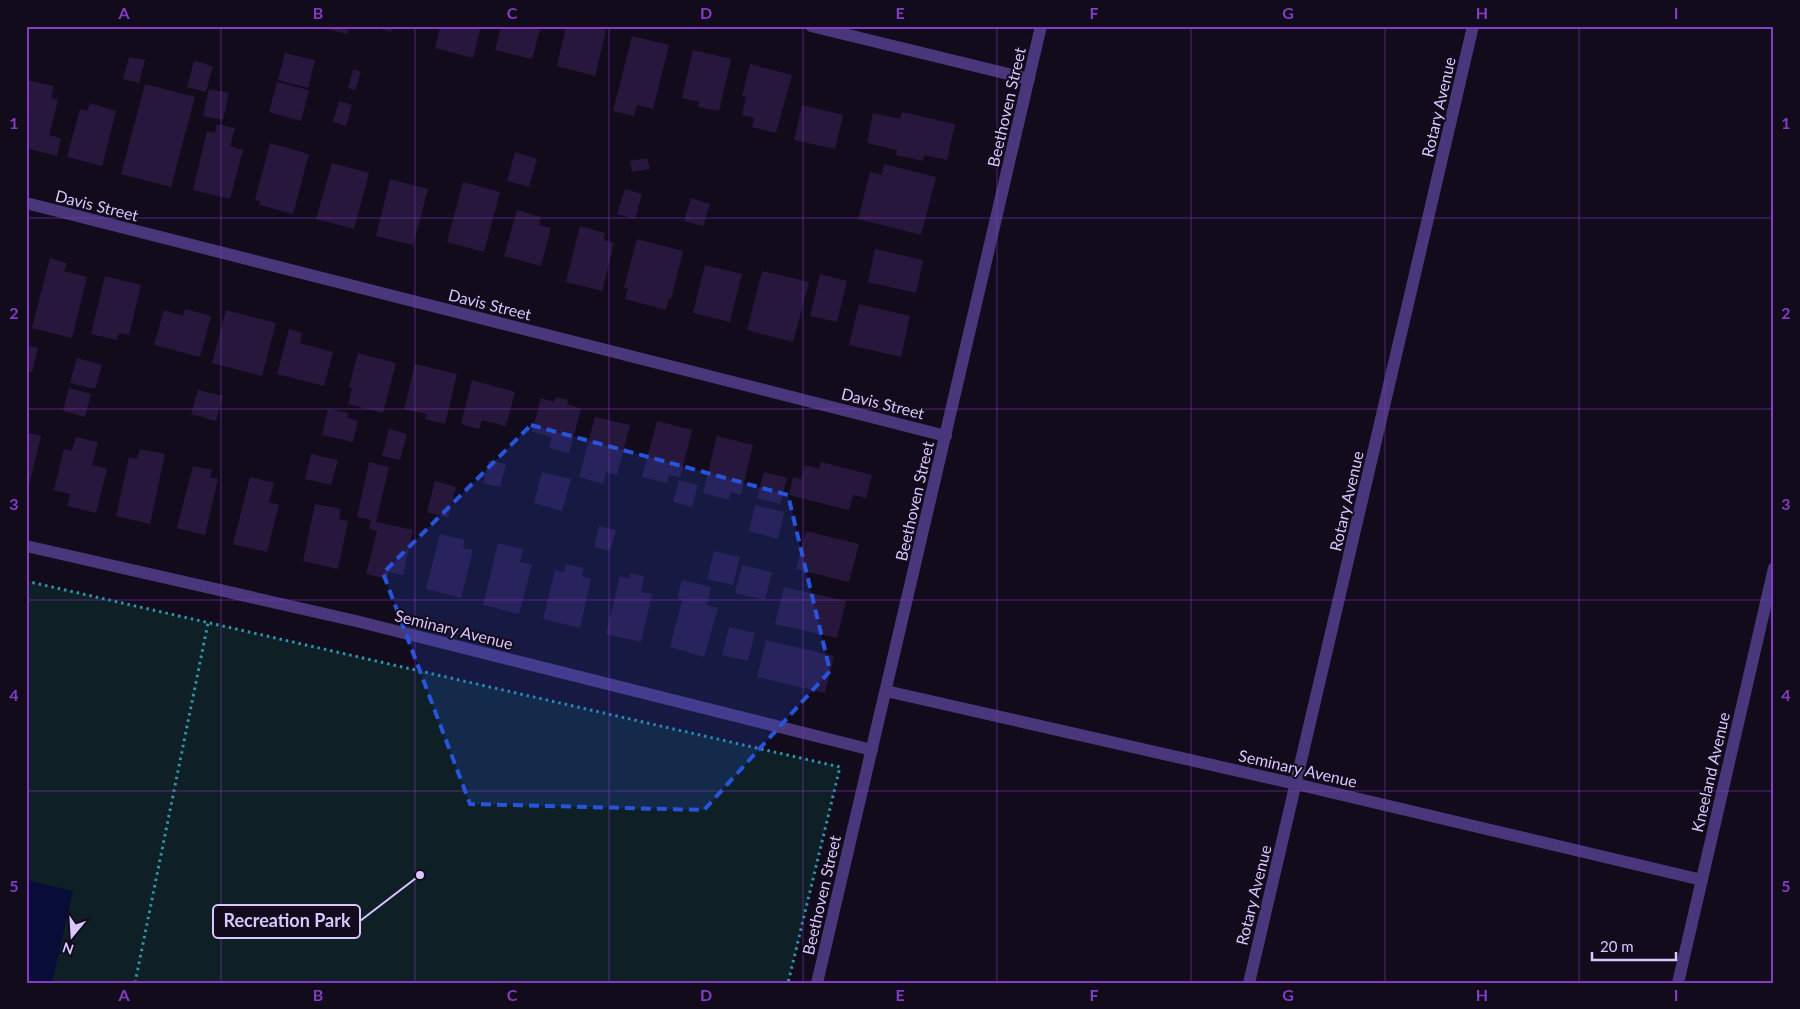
<svg xmlns="http://www.w3.org/2000/svg" width="1800" height="1009" font-family="Lato,sans-serif">
  <style>
    .green { fill: #0e2026 }
    .water { fill: #080d37 }
    .building { fill: #28173d }
    .lines { fill: none; stroke-linecap: round; stroke-linejoin: round }
    .path { stroke: #2c94ad; stroke-width: 3; stroke-dasharray: 2.5 4; stroke-linecap: butt }
    .minor { stroke: #4a367b; stroke-width: 12 }
    .tertiary { stroke: #4a367b; stroke-width: 12 }
    .marked { fill: #2654da; fill-opacity: 0.2; stroke: #2654da; stroke-width: 4; stroke-dasharray: 10 6; stroke-linejoin: round }
    .grid { fill: none; stroke: #853bc5; stroke-width: 1; stroke-opacity: 0.55 }
    .labels { text-anchor: middle; dominant-baseline: central; stroke-width: 4; stroke-linejoin: round; paint-order: stroke }
    .street-label { font-size: 16px; fill: #dbc6ff; stroke: #120b1c }
    .leader { fill: none; stroke: #dbc6ff; stroke-width: 2 }
    .callout-dot { fill: #dbc6ff; stroke: #120b1c; stroke-width: 2 }
    .callout { fill: #120b1c; stroke: #dbc6ff; stroke-width: 2 }
    .callout-label { font-size: 18px; text-anchor: middle; font-weight: bold; fill: #dbc6ff }
    .neatline { fill: none; stroke: #853bc5; stroke-width: 2 }
    .grid-label { font-size: 16px; text-anchor: middle; font-weight: bold; fill: #853bc5 }
  </style>
  <rect width="100%" height="100%" fill="#120b1c"/>
  <polygon class="green" points="26,581 840,767 788,983 26,983"/>
  <polygon class="water" points="26,880 73,891 52,983 26,983"/>
  <g class="building">
    <polygon points="316,26 349,26 347,34"/>
    <polygon points="372,26 393,26 391,32"/>
    <polygon points="440,26 481,26 473,58 435,48"/>
    <polygon points="501,26 541,26 532,59 495,50"/>
    <polygon points="566,26 593,26 606,30 595,76 557,66"/>
    <polygon points="632,36 669,45 653,109 637,105 634,116 613,111"/>
    <polygon points="693,50 731,59 719,111 698,107 699,102 682,98"/>
    <polygon points="285,53 315,60 308,88 278,80"/>
    <polygon points="129,57 145,60 139,83 123,79"/>
    <polygon points="194,61 213,66 206,92 187,87"/>
    <polygon points="750,64 792,75 776,133 752,127 754,118 742,115 746,97 742,96"/>
    <polygon points="353,69 361,72 355,90 348,88"/>
    <polygon points="26,80 54,86 51,98 58,100 49,135 61,138 57,156 26,148"/>
    <polygon points="277,82 309,90 301,121 269,112"/>
    <polygon points="145,84 195,97 171,187 121,174"/>
    <polygon points="209,89 229,93 223,120 203,116"/>
    <polygon points="339,101 352,105 346,126 333,122"/>
    <polygon points="90,103 116,111 102,166 67,157 80,109 87,111"/>
    <polygon points="802,105 843,115 835,149 794,140"/>
    <polygon points="902,112 955,124 947,160 924,155 923,161 896,155 897,150 867,143 873,113 900,119"/>
    <polygon points="217,124 235,128 230,146 243,150 230,199 193,190 207,131 215,133"/>
    <polygon points="270,143 309,154 293,214 259,205 260,201 255,200"/>
    <polygon points="515,152 537,159 529,187 507,181"/>
    <polygon points="647,158 650,169 632,172 630,161"/>
    <polygon points="332,163 369,173 354,229 316,219"/>
    <polygon points="884,164 936,177 921,235 858,219 870,172 882,175"/>
    <polygon points="390,179 428,189 413,245 376,236"/>
    <polygon points="463,182 500,192 484,252 447,242"/>
    <polygon points="625,189 642,194 635,219 617,214"/>
    <polygon points="691,198 710,204 703,226 684,221"/>
    <polygon points="517,210 541,217 539,225 551,228 541,266 504,256"/>
    <polygon points="580,226 605,233 604,240 614,243 602,291 566,282"/>
    <polygon points="637,239 683,251 671,299 669,298 666,310 625,299 628,288 624,288"/>
    <polygon points="875,249 923,260 916,293 868,282"/>
    <polygon points="50,258 67,263 64,271 87,277 72,338 32,328"/>
    <polygon points="705,265 742,274 730,322 693,313"/>
    <polygon points="762,271 809,282 793,342 747,330"/>
    <polygon points="820,274 847,281 837,322 810,316"/>
    <polygon points="105,276 141,285 129,335 119,333 117,340 91,334"/>
    <polygon points="859,304 910,316 901,357 849,345"/>
    <polygon points="185,309 211,316 200,357 154,345 164,310 183,316"/>
    <polygon points="226,310 276,323 262,376 212,363"/>
    <polygon points="289,329 302,333 300,343 333,352 324,386 277,374"/>
    <polygon points="26,345 38,348 32,372 26,371"/>
    <polygon points="358,353 396,363 383,413 348,404 352,388 349,387"/>
    <polygon points="77,358 102,365 95,389 70,383"/>
    <polygon points="415,364 457,374 445,424 425,419 426,414 404,409"/>
    <polygon points="472,380 515,392 506,426 482,420 479,429 461,424"/>
    <polygon points="69,388 91,394 85,417 63,411"/>
    <polygon points="198,390 223,396 216,421 191,414"/>
    <polygon points="556,397 568,400 567,404 581,409 569,453 549,448 552,437 532,432 541,398 554,402"/>
    <polygon points="328,409 348,413 347,418 358,421 353,442 322,435"/>
    <polygon points="595,417 630,425 617,475 606,472 603,484 579,477"/>
    <polygon points="657,421 692,430 680,478 669,475 667,483 642,477"/>
    <polygon points="389,429 407,434 400,460 382,456"/>
    <polygon points="26,432 41,436 27,494 26,494"/>
    <polygon points="717,436 753,445 741,495 731,492 729,500 703,493"/>
    <polygon points="76,437 98,442 92,465 107,469 96,513 67,506 70,494 54,490 64,449 72,451"/>
    <polygon points="140,449 165,454 150,524 116,516 129,457 137,459"/>
    <polygon points="311,454 338,460 331,485 305,479"/>
    <polygon points="489,460 506,464 500,487 483,483"/>
    <polygon points="369,462 389,467 376,522 413,530 403,575 389,572 387,579 366,574 377,531 369,529 371,520 357,517"/>
    <polygon points="821,462 872,475 866,498 853,495 849,510 789,495 793,477 801,479 805,465 819,469"/>
    <polygon points="193,466 212,470 210,477 218,479 205,535 177,528"/>
    <polygon points="542,472 571,479 562,511 534,503"/>
    <polygon points="764,472 787,478 780,504 757,498"/>
    <polygon points="250,477 274,483 269,502 279,505 267,552 233,544"/>
    <polygon points="679,480 698,485 692,507 673,502"/>
    <polygon points="435,481 456,487 448,518 427,512"/>
    <polygon points="315,504 341,509 339,519 348,521 338,569 303,561"/>
    <polygon points="755,505 784,512 778,539 749,531"/>
    <polygon points="599,526 616,530 610,551 594,547"/>
    <polygon points="806,531 859,544 849,582 796,569"/>
    <polygon points="440,534 465,540 463,548 473,550 461,598 426,589"/>
    <polygon points="498,543 523,549 520,562 532,565 519,614 483,605"/>
    <polygon points="714,551 740,557 733,585 707,579"/>
    <polygon points="566,564 584,568 582,576 591,579 580,628 543,619 555,570 564,572"/>
    <polygon points="742,565 772,572 765,600 735,593"/>
    <polygon points="630,573 644,576 641,592 652,594 641,642 606,634 620,576 629,579"/>
    <polygon points="682,580 711,587 707,605 718,608 704,657 670,647 682,600 677,598"/>
    <polygon points="784,587 846,601 837,638 775,624"/>
    <polygon points="729,627 755,633 748,661 722,655"/>
    <polygon points="766,640 834,656 825,693 757,677"/>
  </g>
  <g class="lines">
    <g class="path">
      <polyline points="26,581 840,767 788,983"/>
      <polyline points="135,983 208,623"/>
    </g>
    <g class="minor">
      <polyline points="811,26 1029,79"/>
      <polyline points="26,203 946,436"/>
      <polyline points="26,546 356,621 872,750"/>
      <polyline points="886,691 1296,784 1702,880"/>
      <polyline points="1249,983 1473,26"/>
      <polyline points="1678,983 1774,568"/>
    </g>
    <polyline class="tertiary" points="817,983 1041,26"/>
  </g>
  <path class="marked" d="M 531,425 L 788,495 L 830,671 L 704,810 L 470,804 L 383,573 Z"/>
  <path class="grid" d="M 221,26 L 221,983M 415,26 L 415,983M 609,26 L 609,983M 803,26 L 803,983M 997,26 L 997,983M 1191,26 L 1191,983M 1385,26 L 1385,983M 1579,26 L 1579,983M 26,218 L 1774,218M 26,409 L 1774,409M 26,600 L 1774,600M 26,791 L 1774,791"/>
  <g class="labels">
    <g class="street-label">
      <text transform="translate(1006 107) rotate(-77)">Beethoven Street</text>
      <text transform="translate(1438 107) rotate(-77)">Rotary Avenue</text>
      <text transform="translate(97 205) rotate(14)">Davis Street</text>
      <text transform="translate(490 304) rotate(14)">Davis Street</text>
      <text transform="translate(883 403) rotate(14)">Davis Street</text>
      <text transform="translate(914 501) rotate(-77)">Beethoven Street</text>
      <text transform="translate(1346 501) rotate(-77)">Rotary Avenue</text>
      <text transform="translate(454 629) rotate(14)">Seminary Avenue</text>
      <text transform="translate(1298 768) rotate(13)">Seminary Avenue</text>
      <text transform="translate(1710 772) rotate(-77)">Kneeland Avenue</text>
      <text transform="translate(821 895) rotate(-77)">Beethoven Street</text>
      <text transform="translate(1253 895) rotate(-76)">Rotary Avenue</text>
    </g>
  </g>
  <path class="leader" d="M420 875L360 921"/>
  <circle class="callout-dot" cx="420" cy="875" r="5"/>
  <rect class="callout" x="213" y="905" width="147" height="33" rx="5"/>
  <g class="callout-label">
    <text x="287" y="927">Recreation Park</text>
  </g>
  <rect width="1800" height="1009" fill="none" stroke="#120b1c" stroke-width="55"/>
  <g transform="translate(72 936) rotate(198)" stroke="#120b1c" stroke-width="4" paint-order="stroke">
  <path d="M0-4L9 19L0 12L-9 19Z" fill="#dbc6ff"/>
  <text y="-8" font-size="14" font-weight="bold" text-anchor="middle" fill="#dbc6ff">N</text>
  </g>
  <path d="M1592 952v8h84v-8" fill="none" stroke="#dbc6ff" stroke-width="2.5"/>
  <text x="1600" y="952" font-size="15" fill="#dbc6ff" stroke="#120b1c" stroke-width="4" paint-order="stroke">20 m</text>
  <rect x="28" y="28" width="1744" height="954" class="neatline"/>
  <g class="grid-label">
    <text x="124" y="19">A</text>
    <text x="318" y="19">B</text>
    <text x="512" y="19">C</text>
    <text x="706" y="19">D</text>
    <text x="900" y="19">E</text>
    <text x="1094" y="19">F</text>
    <text x="1288" y="19">G</text>
    <text x="1482" y="19">H</text>
    <text x="1676" y="19">I</text>
    <text x="14" y="129">1</text>
    <text x="1786" y="129">1</text>
    <text x="14" y="319">2</text>
    <text x="1786" y="319">2</text>
    <text x="14" y="510">3</text>
    <text x="1786" y="510">3</text>
    <text x="14" y="701">4</text>
    <text x="1786" y="701">4</text>
    <text x="14" y="892">5</text>
    <text x="1786" y="892">5</text>
    <text x="124" y="1001">A</text>
    <text x="318" y="1001">B</text>
    <text x="512" y="1001">C</text>
    <text x="706" y="1001">D</text>
    <text x="900" y="1001">E</text>
    <text x="1094" y="1001">F</text>
    <text x="1288" y="1001">G</text>
    <text x="1482" y="1001">H</text>
    <text x="1676" y="1001">I</text>
  </g>
</svg>
